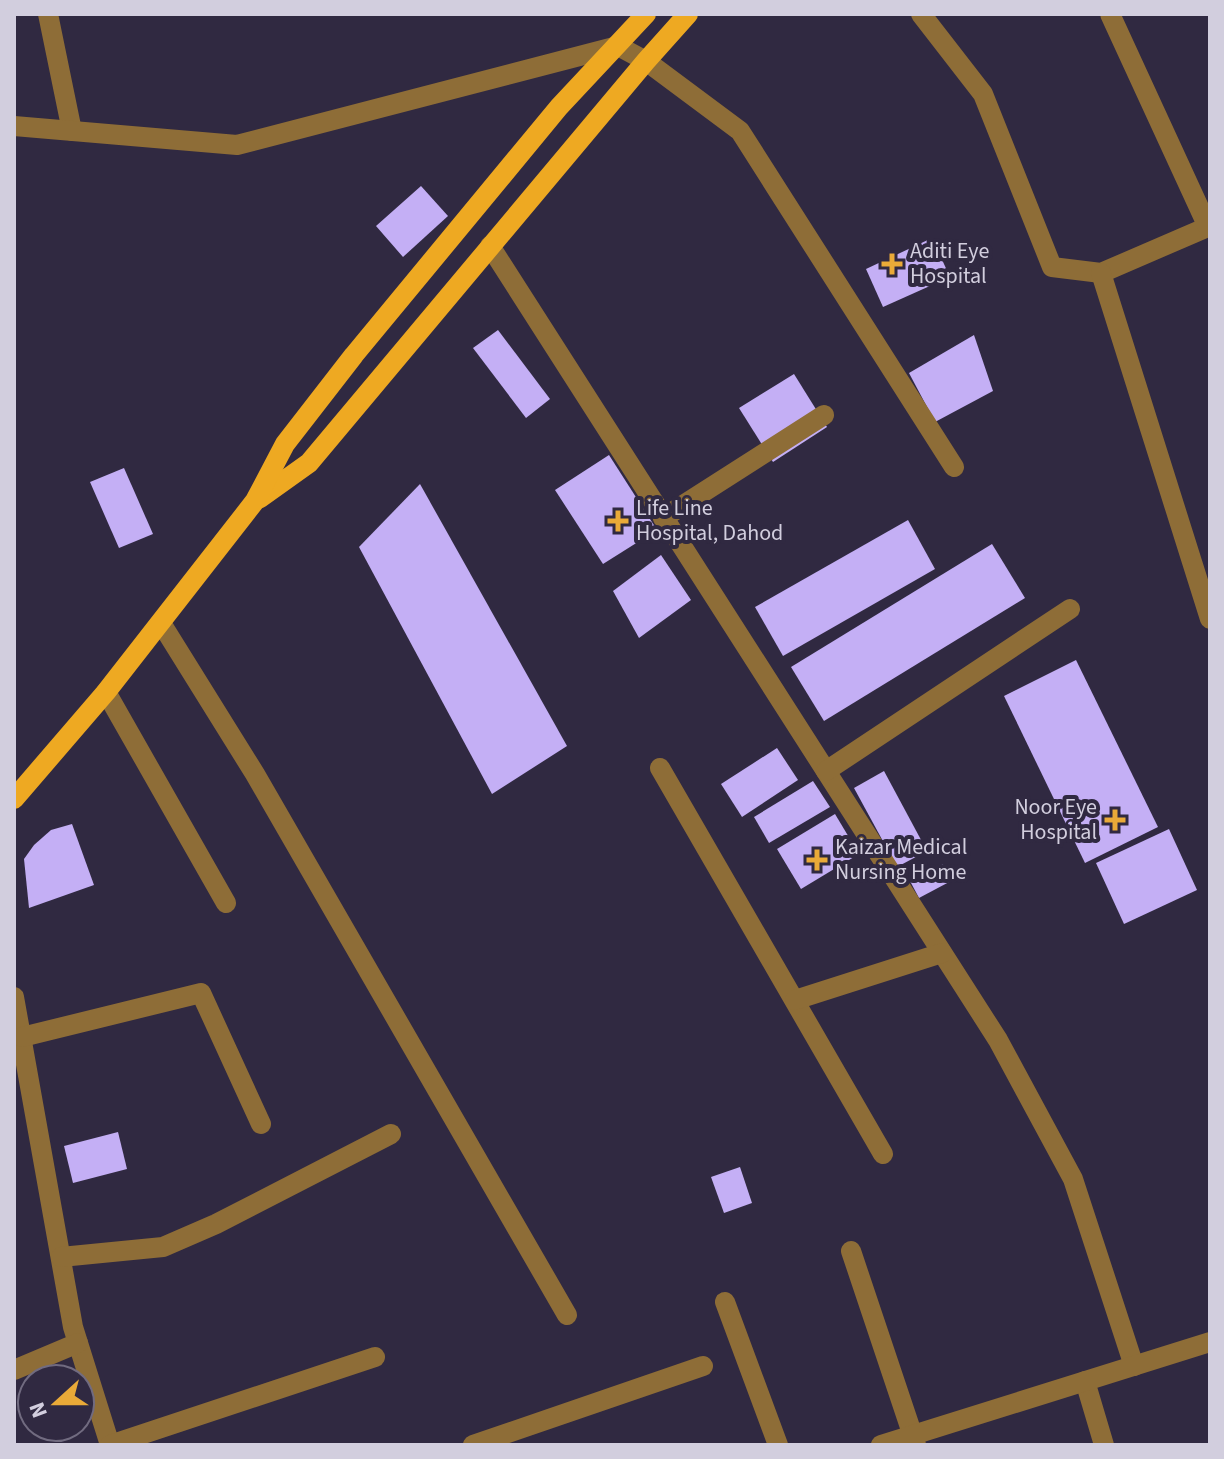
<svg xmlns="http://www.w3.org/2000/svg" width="1224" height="1459" font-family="'Source Sans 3',sans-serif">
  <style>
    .building { fill: #c4aff5 }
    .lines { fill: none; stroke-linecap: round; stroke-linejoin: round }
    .minor { stroke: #8e6d37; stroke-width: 20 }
    .major { stroke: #eea922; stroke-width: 20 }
    .poi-dot { fill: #eaaa38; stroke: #302941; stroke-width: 3 }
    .labels { text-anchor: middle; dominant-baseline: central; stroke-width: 8; stroke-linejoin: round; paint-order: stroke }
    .poi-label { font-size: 22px; fill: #d2cede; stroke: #302941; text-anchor: start }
  </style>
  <rect width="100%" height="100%" fill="#302941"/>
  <g class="building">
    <polygon points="421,186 448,216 403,257 376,226"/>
    <polygon points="932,238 950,277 883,307 866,269"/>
    <polygon points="498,330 550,399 526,418 473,348"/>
    <polygon points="974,335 993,391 935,422 909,373"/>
    <polygon points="794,374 827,427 773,462 739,408"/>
    <polygon points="609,455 657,530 603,564 555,490"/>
    <polygon points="124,468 153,534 119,548 90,482"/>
    <polygon points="420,484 567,746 492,794 359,547"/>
    <polygon points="908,520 935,569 783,656 755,607"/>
    <polygon points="992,544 1025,598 824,721 791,667"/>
    <polygon points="661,555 691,600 639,638 613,591"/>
    <polygon points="1076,660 1158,827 1085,863 1004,696"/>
    <polygon points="777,748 798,780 742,817 721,784"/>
    <polygon points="884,771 927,851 897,867 854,788"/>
    <polygon points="813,781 830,807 769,843 754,817"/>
    <polygon points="835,814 859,854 801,889 777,849"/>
    <polygon points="72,824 94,885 29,908 24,859 34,845 51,830"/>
    <polygon points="1169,829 1197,890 1124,924 1096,863"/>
    <polygon points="943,864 951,881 919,898 910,881"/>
    <polygon points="118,1132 127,1169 73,1183 64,1146"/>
    <polygon points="740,1167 752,1203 724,1213 711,1177"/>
  </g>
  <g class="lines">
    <g class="minor">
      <polyline points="48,14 72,131"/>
      <polyline points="921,14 983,94 1052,267 1101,273 1210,226"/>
      <polyline points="1110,14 1208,227"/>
      <polyline points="14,126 237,145 618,46 646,61 740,131 954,467"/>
      <polyline points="490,246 998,1040 1073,1179 1134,1366"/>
      <polyline points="1101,273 1210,619"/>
      <polyline points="663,518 824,415"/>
      <polyline points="161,623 255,774 567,1315"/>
      <polyline points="106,692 226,903"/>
      <polyline points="660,768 883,1154"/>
      <polyline points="826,771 1070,609"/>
      <polyline points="14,997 73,1327 110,1445"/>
      <polyline points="795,1000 942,953"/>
      <polyline points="22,1037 201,993 261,1124"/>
      <polyline points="851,1251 916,1445"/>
      <polyline points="61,1257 163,1247 216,1224 391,1134"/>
      <polyline points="725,1302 778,1445"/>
      <polyline points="14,1370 78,1343"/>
      <polyline points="1085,1381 1104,1445"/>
      <polyline points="110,1445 375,1357"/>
      <polyline points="473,1445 703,1366"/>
      <polyline points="881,1445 1210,1342"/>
    </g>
    <g class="major">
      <polyline points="260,498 309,463 646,61 688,14"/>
      <polyline points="14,799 106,692 255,501 285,444 354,355 559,107 646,14"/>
    </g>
  </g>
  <g class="poi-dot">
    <path d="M888 252h8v8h8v8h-8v8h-8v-8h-8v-8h8z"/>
    <path d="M614 509h8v8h8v8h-8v8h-8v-8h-8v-8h8z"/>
    <path d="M1111 808h8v8h8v8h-8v8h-8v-8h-8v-8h8z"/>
    <path d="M813 848h8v8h8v8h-8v8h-8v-8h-8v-8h8z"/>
  </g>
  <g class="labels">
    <g class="poi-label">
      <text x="910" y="251">Aditi Eye<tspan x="910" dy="25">Hospital</tspan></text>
      <text x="636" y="508">Life Line<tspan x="636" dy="25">Hospital, Dahod</tspan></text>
      <text x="1097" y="807" text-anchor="end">Noor Eye<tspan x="1097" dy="25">Hospital</tspan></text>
      <text x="835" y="847">Kaizar Medical<tspan x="835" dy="25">Nursing Home</tspan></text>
    </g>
  </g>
  <rect width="1224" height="1459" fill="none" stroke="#d2cede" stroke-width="32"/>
  <g transform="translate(56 1403) rotate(249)"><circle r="38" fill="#302941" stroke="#716b80" stroke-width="2"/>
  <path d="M0-6L14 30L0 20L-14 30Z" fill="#eaaa38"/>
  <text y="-12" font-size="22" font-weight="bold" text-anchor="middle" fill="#d2cede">N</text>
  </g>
</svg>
